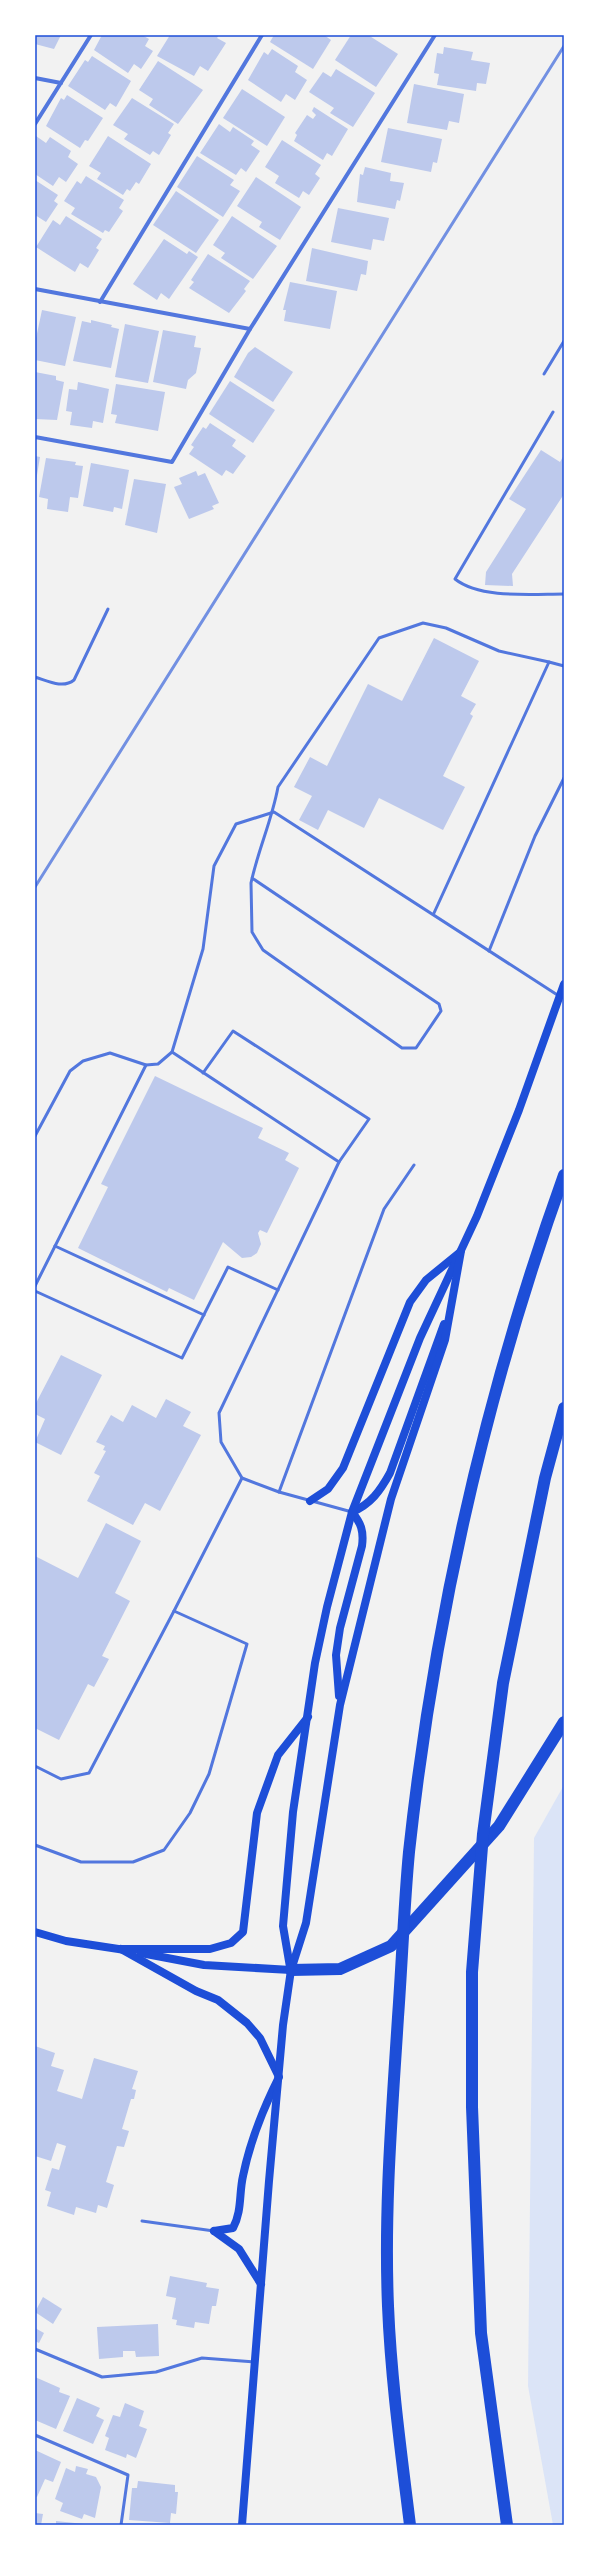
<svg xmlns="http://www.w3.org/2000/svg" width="599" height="2560" font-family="'Public Sans',sans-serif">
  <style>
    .green { fill: #dbe4f7 }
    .building { fill: #bdc9ec }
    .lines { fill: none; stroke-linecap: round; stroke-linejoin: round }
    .service { stroke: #5277de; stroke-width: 3 }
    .minor { stroke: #5277de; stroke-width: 4 }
    .secondary { stroke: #1d4ed8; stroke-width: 8 }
    .motorway { stroke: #1d4ed8; stroke-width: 12 }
    .rail { stroke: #7290e2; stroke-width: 3 }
    .neatline { fill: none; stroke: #1d4ed8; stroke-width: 1.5 }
  </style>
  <rect width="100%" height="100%" fill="#f2f2f2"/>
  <polygon class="green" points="564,1785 564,2525 553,2525 528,2386 534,1838"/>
  <g class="building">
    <polygon points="35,35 61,35 54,49 35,44"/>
    <polygon points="102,35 142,35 149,39 145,46 153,51 141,69 134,64 128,73 94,50"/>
    <polygon points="170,35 219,35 217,38 226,43 208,71 200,66 194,76 157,56"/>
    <polygon points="274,35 324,35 331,40 313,69 270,42"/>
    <polygon points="351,35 368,35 398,54 376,87 335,60"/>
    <polygon points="444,47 473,52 471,60 490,63 486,84 477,83 476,91 437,85 439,74 434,73 437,53 443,54"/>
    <polygon points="272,49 298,66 295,72 307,80 295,100 286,94 281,102 248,80 264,52 268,55"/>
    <polygon points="92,56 131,81 116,107 110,103 105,110 68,86 85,60 88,62"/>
    <polygon points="158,61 203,90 178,124 149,105 153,99 139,90"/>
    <polygon points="336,69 375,93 353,127 330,113 334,108 309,92 323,72 331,77"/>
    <polygon points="414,84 464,94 459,123 449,121 447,130 407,123"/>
    <polygon points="242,89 285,117 267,146 223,118"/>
    <polygon points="67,95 103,118 88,141 85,140 80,148 46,126 61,98 64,100"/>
    <polygon points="132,98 174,124 168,133 171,135 159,155 153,151 150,155 124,139 128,134 113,125"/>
    <polygon points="314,107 348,129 332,156 327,153 323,160 294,141 297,135 295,133 307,115 313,119 316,115 312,111"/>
    <polygon points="219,124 230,132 233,127 254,141 251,145 260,151 246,172 241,168 236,175 200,153"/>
    <polygon points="388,128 442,139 437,163 433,162 431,172 381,162"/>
    <polygon points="36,136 46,143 50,137 71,151 68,157 78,164 66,182 59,177 53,186 35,174"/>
    <polygon points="108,136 151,164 139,184 136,182 130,191 127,189 123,195 97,179 101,173 89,166"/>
    <polygon points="282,140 321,165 315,174 320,178 309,195 303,191 299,198 275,183 279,176 265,167"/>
    <polygon points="197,156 234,180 230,185 240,191 223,217 177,187"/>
    <polygon points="365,167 391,173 390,181 404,183 400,201 397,200 395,209 357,202 360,174 363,175"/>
    <polygon points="86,176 124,200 119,208 123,211 109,232 105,230 103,233 71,214 75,208 64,201 77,181 81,184"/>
    <polygon points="256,177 301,207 280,240 259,227 262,222 237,206"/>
    <polygon points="35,180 58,195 54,201 58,204 46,222 35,215"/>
    <polygon points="176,191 219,220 196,253 153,225"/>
    <polygon points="338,208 389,218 384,241 373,239 371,250 331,242"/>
    <polygon points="66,216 102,239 96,248 99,250 88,268 80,263 75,272 36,247 53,220 60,225"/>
    <polygon points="232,216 277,246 253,279 221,258 225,253 213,245"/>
    <polygon points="164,239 187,254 189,251 198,257 169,299 161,293 157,300 133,284"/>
    <polygon points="312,248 368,261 366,275 361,274 357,291 306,281"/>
    <polygon points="208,254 250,281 244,289 246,291 229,313 189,288 194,282 191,280"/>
    <polygon points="290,282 337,291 330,329 284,321 286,310 283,310"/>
    <polygon points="42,310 76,317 65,366 35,360 35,343"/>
    <polygon points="91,320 112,325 111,327 119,329 111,368 73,361 82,321 91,323"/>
    <polygon points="125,324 159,331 148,383 115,377"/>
    <polygon points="163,330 196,336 194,347 201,348 196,373 188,380 186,389 153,382"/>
    <polygon points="255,347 293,372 273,402 234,377 248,353"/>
    <polygon points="35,372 56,376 56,380 64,382 57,420 35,419"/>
    <polygon points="230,381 275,410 253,443 209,414"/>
    <polygon points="78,382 109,389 103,423 93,421 92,428 70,425 72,412 66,411 69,389 77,390"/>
    <polygon points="116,384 165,392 158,431 115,423 117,415 111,414"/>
    <polygon points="210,423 236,440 232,446 246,456 233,474 226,470 222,476 189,454 194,447 191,445 203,427 206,429"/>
    <polygon points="541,450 560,462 564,455 564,494 512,574 513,586 485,585 486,572 526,509 509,499"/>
    <polygon points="35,456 40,457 36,481 35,481"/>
    <polygon points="46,458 76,462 75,465 83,466 78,498 70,497 68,512 47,509 48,499 39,497"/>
    <polygon points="91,463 129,470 122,509 114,507 113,512 83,506"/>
    <polygon points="196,471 198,476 205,473 219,503 212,506 214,509 189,519 174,487 182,484 179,478"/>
    <polygon points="134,479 166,484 157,533 125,525"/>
    <polygon points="434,638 479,661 461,696 476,704 470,714 473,716 443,776 465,787 443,830 379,798 364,828 328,810 318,830 299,820 312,796 294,787 310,757 327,766 368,684 402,701"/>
    <polygon points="155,1076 263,1128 258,1138 289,1153 285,1160 299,1168 267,1233 260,1230 258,1233 261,1244 257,1253 251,1257 242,1258 223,1242 194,1300 169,1288 167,1292 78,1248 108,1187 101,1184"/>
    <polygon points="61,1355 102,1375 61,1455 35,1442 45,1419 35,1414 35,1405"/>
    <polygon points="166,1399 191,1412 183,1426 201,1435 160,1511 145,1503 133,1525 87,1501 100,1476 94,1473 106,1451 103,1450 105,1446 96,1442 111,1415 123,1422 132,1405 156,1418"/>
    <polygon points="106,1523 141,1541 115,1593 130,1601 102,1656 109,1659 94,1687 88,1684 59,1740 35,1728 35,1556 78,1578"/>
    <polygon points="35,2046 55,2053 51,2066 64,2070 57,2091 82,2099 94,2058 138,2071 132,2089 136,2090 134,2099 131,2099 122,2129 129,2131 124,2147 117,2146 106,2182 114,2185 107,2208 98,2205 96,2213 76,2207 74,2215 47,2206 51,2192 45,2190 52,2168 59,2170 66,2146 57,2143 51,2161 35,2156"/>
    <polygon points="170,2276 207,2283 206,2287 219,2289 216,2306 212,2306 209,2324 195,2322 194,2328 176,2325 177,2320 172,2319 176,2298 166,2296"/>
    <polygon points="43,2297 62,2309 53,2324 35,2312"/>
    <polygon points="158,2324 159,2356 136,2357 135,2351 123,2351 123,2357 99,2359 97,2327"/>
    <polygon points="35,2328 44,2333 39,2343 35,2341"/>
    <polygon points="35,2377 60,2388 59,2392 70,2396 56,2429 35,2420"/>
    <polygon points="77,2398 100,2408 96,2416 104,2420 93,2444 63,2431"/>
    <polygon points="125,2403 144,2411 139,2426 147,2429 136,2458 127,2454 126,2458 105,2450 109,2438 105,2436 113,2415 120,2417"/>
    <polygon points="35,2450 61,2462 53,2482 45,2479 37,2497 35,2496"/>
    <polygon points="76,2466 88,2469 86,2474 96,2477 101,2487 95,2518 84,2514 82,2519 60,2511 63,2503 55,2499 66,2468 75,2472"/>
    <polygon points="138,2481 175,2485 175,2492 178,2492 176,2514 171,2513 170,2523 129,2520 132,2488 137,2488"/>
    <polygon points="35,2513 43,2514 41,2525 35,2525"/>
    <polygon points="56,2521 84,2524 84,2525 56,2525"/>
  </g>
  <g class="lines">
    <g class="service">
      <polyline points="544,374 564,341"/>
      <path d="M 553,412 L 455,579 C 480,599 532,594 564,594"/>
      <path d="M 35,677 C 48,681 63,689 74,680 L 108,609"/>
      <path d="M 252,878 L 439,1004 L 441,1011 L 416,1048 L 402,1048 L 263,950 L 252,932 L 251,883 C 258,850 272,820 278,787 L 379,638 L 423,623 L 446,628 L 499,651 L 549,662"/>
      <polyline points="434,913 549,662 564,666"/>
      <polyline points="489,951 535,836 564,778"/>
      <polyline points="172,1052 339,1162 219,1413 221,1442 242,1478 279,1492 352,1512"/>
      <polyline points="203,1073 233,1031 369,1119 339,1162"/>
      <polyline points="35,1136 70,1071 83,1061 110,1053 146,1065 158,1064 172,1052 203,949 214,866 236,824 274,812 559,996"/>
      <polyline points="55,1246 204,1315"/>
      <polyline points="35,1286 146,1065"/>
      <polyline points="35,1291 182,1358 228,1267 278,1290"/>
      <polyline points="279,1492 384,1209 414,1165"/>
      <polyline points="35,1766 61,1779 89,1773 174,1611"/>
      <polyline points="35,1845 81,1862 133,1862 164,1850 190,1813 209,1774 247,1644 174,1611 242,1478"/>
      <polyline points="142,2221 214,2231"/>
      <polyline points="35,2349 102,2377 156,2372 202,2358 255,2362"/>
      <polyline points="35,2435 128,2475 121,2525"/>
    </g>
    <g class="minor">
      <polyline points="35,78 61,83"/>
      <polyline points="35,124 91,35"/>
      <polyline points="35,289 250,329"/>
      <polyline points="100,302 262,35"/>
      <polyline points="35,437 172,462 250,329 435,35"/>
    </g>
    <g class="secondary">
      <polyline points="310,1501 328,1489 343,1468 410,1302 426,1280 459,1253"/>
      <path d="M 339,1696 L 336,1655 L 340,1628 L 362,1546 C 364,1531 361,1523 352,1512 C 371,1504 380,1491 390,1473 L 444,1324"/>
      <polyline points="35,1932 66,1941 125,1950"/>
      <path d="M 121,1949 L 196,1991 L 218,2000 L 247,2023 L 260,2038 L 279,2077 C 263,2109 250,2141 243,2176 C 239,2193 242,2212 233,2228 L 214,2231"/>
      <polyline points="122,1949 210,1949 231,1943 243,1932 257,1813 278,1755 308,1717"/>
      <polyline points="141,1953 204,1965 291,1970"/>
      <polyline points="290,1967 283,1926 293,1812 315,1663 327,1607 352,1512 420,1338 477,1216 519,1110 564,984"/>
      <polyline points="214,2231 239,2249 261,2284"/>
      <polyline points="242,2525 269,2181 283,2025 291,1970 306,1923 340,1705 391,1499 445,1340 461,1251"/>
    </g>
    <g class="motorway">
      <polyline points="291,1970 340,1969 391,1946 499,1826 564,1722"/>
      <path d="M 410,2525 C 401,2452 391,2379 388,2306 C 384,2209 392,2113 398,2017 C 402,1962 404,1906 409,1852 C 434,1622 486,1392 564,1175"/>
      <polyline points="507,2525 481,2333 472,2107 472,1972 483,1834 503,1683 545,1478 564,1408"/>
    </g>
    <polyline class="rail" points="35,887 564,46"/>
  </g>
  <rect width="599" height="2560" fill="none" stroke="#ffffff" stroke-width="72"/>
  <rect x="36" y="36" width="527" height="2488" class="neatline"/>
</svg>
